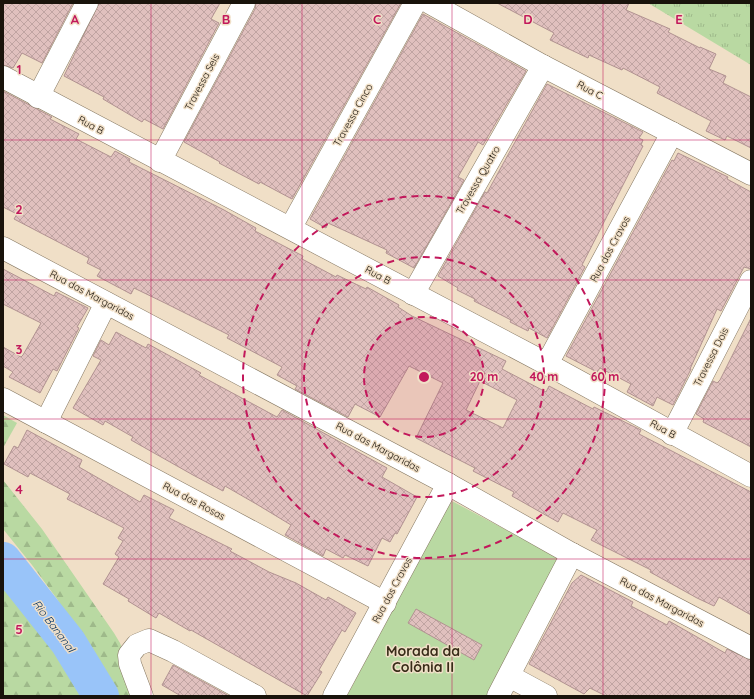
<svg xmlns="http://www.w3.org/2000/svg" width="754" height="699" font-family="Quicksand,sans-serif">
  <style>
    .grass { fill: url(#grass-tufts) }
    .forest { fill: url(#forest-firs) }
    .green { fill: #b9d9a2 }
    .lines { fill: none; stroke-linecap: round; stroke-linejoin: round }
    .river { stroke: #99c4f9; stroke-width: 36 }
    .building { fill: url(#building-cross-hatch); stroke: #b19291; fill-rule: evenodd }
    .street-casing { stroke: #867862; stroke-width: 23 }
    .street { stroke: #fff; stroke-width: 22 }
    .grid { fill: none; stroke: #c2185b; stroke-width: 1; stroke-opacity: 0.55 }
    .ring { fill: none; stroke: #c2185b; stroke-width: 2; stroke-dasharray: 7 5 }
    .labels { text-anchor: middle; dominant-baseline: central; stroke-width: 3; stroke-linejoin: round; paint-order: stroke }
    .street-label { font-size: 10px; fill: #19130b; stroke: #f0dfc7 }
    .water-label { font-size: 11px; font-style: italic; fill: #0b3866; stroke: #f0dfc7 }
    .district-label { font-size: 14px; font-weight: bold; fill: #382c18; stroke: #f0dfc7 }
    .grid-label { font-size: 13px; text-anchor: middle; font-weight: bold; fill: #c2185b; stroke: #f0dfc7; stroke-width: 3; stroke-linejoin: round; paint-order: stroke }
    .centre { fill: #c2185b; stroke: #f0dfc7; stroke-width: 2 }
    .ring-label { font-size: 12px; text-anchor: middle; font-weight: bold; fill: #c2185b; stroke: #f0dfc7; stroke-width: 3; stroke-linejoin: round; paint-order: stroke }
  </style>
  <defs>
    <pattern id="grass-tufts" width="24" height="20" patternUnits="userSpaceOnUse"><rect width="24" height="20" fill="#b9d9a2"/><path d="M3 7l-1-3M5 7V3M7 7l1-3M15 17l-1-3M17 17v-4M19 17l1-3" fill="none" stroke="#9eb98a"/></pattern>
    <pattern id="forest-firs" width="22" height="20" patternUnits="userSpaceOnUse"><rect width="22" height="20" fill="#b9d9a2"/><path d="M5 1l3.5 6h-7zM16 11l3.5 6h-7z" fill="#9eb98a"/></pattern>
    <pattern id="building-cross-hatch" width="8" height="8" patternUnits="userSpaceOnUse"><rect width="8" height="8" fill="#e0c0be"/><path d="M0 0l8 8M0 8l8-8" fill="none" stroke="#c0a4a2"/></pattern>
  </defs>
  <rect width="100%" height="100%" fill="#f0dfc7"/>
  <polygon class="grass" points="648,3 751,3 751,65"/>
  <g class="forest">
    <polygon points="3,415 17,423 3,448"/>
    <polygon points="3,480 42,529 114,633 120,643 140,696 110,696 98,669 57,599 32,565 3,529"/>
    <path d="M 3,581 C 32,612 65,658 83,696 L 3,696 Z"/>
  </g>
  <polygon class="green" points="450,500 559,558 490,696 347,696"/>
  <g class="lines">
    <polyline class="river" points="3,560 68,642 101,696"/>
  </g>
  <g class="building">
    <polygon points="3,3 73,3 42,63 22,53 13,68 3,65"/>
    <polygon points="99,3 220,3 211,19 219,23 163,129 144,119 142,122 103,99 104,97 64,76"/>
    <polygon points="256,3 401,3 292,199 260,182 259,184 219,163 220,162 184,142 255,9"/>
    <polygon points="497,3 629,3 626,10 670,29 668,32 700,48 700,47 716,54 709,69 726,76 723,83 751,97 751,148 727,136 725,140 706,131 711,121 657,93 660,87 623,68 622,70 589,55 588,58 550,40 554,33"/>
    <polygon points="423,14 526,71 483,145 478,142 458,177 464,180 414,268 386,253 387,250 328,223 326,228 310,219"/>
    <polygon points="547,84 643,132 639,138 643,140 641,145 643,146 582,265 585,267 547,338 529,328 528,331 510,322 511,320 474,301 475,299 457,290 458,288 438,276 485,192 487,193"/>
    <path d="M 3,91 L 52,117 L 50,119 L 79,134 L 76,139 L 111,157 L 115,151 L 130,159 L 129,162 L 224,210 L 256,228 L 255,231 L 303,256 L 302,259 L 336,277 L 337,275 L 366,289 L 367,287 L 399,305 L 398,307 L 412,316 L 506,361 L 502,369 L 546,392 L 549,386 L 593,409 L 594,407 L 641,430 L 639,434 L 751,492 L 751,615 L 719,597 L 714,606 L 697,598 L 650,572 L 651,570 L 591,540 L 597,530 L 563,513 L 558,522 L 512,496 L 514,492 L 473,471 L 475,468 L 416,438 L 443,383 L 409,366 L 380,417 L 355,404 L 348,417 L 295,389 L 297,386 L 277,375 L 282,367 L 227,338 L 229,335 L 167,304 L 134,288 L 131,294 L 97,276 L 101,270 L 87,263 L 89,258 L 14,219 L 17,214 L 3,207 ZM 480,381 L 517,400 L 503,428 L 466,410 Z"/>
    <polygon points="678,153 728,177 727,179 751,192 751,269 744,267 721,311 717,309 690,369 691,369 673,405 657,397 653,406 627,392 631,384 600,368 597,372 566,356 672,160 674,161"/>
    <polygon points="3,269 54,296 56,292 88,308 77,327 79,328 57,371 53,369 40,393 9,377 13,372 3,366 3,347 21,357 23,355 41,323 3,304"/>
    <polygon points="751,318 751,447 703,422 704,419 696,414 713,381 717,383 720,380"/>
    <polygon points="116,332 146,348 148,344 201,373 199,375 277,417 282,410 387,468 382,477 417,497 397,534 395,533 390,542 382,538 368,566 345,555 343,558 326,549 323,556 285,535 291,525 258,505 225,486 223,491 193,475 131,440 133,437 105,421 103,425 73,408 101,360 93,356 101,340 109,345"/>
    <polygon points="27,430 82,460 79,467 140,502 144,495 174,510 169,518 232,549 230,551 269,572 296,583 326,600 328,597 356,613 345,632 342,630 319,670 322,672 307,696 191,630 190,631 159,613 156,618 128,601 129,599 103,584 119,557 115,554 123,541 118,538 124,528 67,499 70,494 30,473 28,477 4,464 14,446 18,448"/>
    <polygon points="581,575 633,602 631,606 667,625 669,621 725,653 727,649 751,660 751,696 606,696 590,688 584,694 529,664 572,583"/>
    <polygon points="416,609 482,645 474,660 408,623"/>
    <polygon points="173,665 229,696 181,696 162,685"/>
  </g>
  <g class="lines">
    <defs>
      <g id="street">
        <polyline points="430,3 543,66 751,174"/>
        <polyline points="3,77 547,364 751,476"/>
        <polyline points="38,97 87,3"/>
        <polyline points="160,161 244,3"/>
        <polyline points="291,227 415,3"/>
        <polyline points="3,248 448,484 572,554 751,648"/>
        <polyline points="413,294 543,66"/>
        <polyline points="547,364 672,133"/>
        <polyline points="3,399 385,603"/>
        <polyline points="46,422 106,303"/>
        <polyline points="672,434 751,281"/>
        <polyline points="509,676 546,696"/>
        <polyline points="142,696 130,664 129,655 137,645 149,640 173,651 255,696"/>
        <polyline points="334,696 448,484"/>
        <polyline points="498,696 572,554"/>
      </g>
    </defs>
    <use href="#street" class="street-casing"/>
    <use href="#street" class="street"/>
  </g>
  <path class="grid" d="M 151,3 L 151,696M 302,3 L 302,696M 452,3 L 452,696M 603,3 L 603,696M 3,140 L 751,140M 3,280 L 751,280M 3,419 L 751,419M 3,559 L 751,559"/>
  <circle cx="424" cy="377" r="60" fill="#c2185b" fill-opacity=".12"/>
  <g class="ring">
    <circle cx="424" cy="377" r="60"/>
    <circle cx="424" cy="377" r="120"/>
    <circle cx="424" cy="377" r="181"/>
  </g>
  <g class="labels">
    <g class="street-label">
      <text transform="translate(202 82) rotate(-62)">Travessa Seis</text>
      <text transform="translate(590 90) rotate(28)">Rua C</text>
      <text transform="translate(353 115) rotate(-61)">Travessa Cinco</text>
      <text transform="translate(91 125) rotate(28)">Rua B</text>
      <text transform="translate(478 180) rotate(-60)">Travessa Quatro</text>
      <text transform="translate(610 249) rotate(-62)">Rua dos Cravos</text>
      <text transform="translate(378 275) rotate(28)">Rua B</text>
      <text transform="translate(92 295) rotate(28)">Rua das Margaridas</text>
      <text transform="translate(711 357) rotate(-63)">Travessa Dois</text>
      <text transform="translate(663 429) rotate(29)">Rua B</text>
      <text transform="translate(378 447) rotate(28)">Rua das Margaridas</text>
      <text transform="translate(194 501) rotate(28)">Rua das Rosas</text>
      <text transform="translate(392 590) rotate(-62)">Rua dos Cravos</text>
      <text transform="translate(662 602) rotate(28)">Rua das Margaridas</text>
    </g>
    <g class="water-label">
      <text transform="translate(54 626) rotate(53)">Rio Bananal</text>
    </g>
    <g class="district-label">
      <text x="423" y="651">Morada da<tspan x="423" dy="16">Colônia II</tspan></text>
    </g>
  </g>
  <g class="grid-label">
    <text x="75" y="24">A</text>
    <text x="226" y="24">B</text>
    <text x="377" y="24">C</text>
    <text x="528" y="24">D</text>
    <text x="679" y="24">E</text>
    <text x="19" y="74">1</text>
    <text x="19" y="214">2</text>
    <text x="19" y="354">3</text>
    <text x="19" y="494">4</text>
    <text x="19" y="634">5</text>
  </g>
  <circle cx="424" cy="377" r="6" class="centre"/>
  <g class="ring-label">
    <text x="484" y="381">20 m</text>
    <text x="544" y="381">40 m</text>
    <text x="605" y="381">60 m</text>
  </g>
  <rect width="754" height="699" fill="none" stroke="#19130b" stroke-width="8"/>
</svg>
